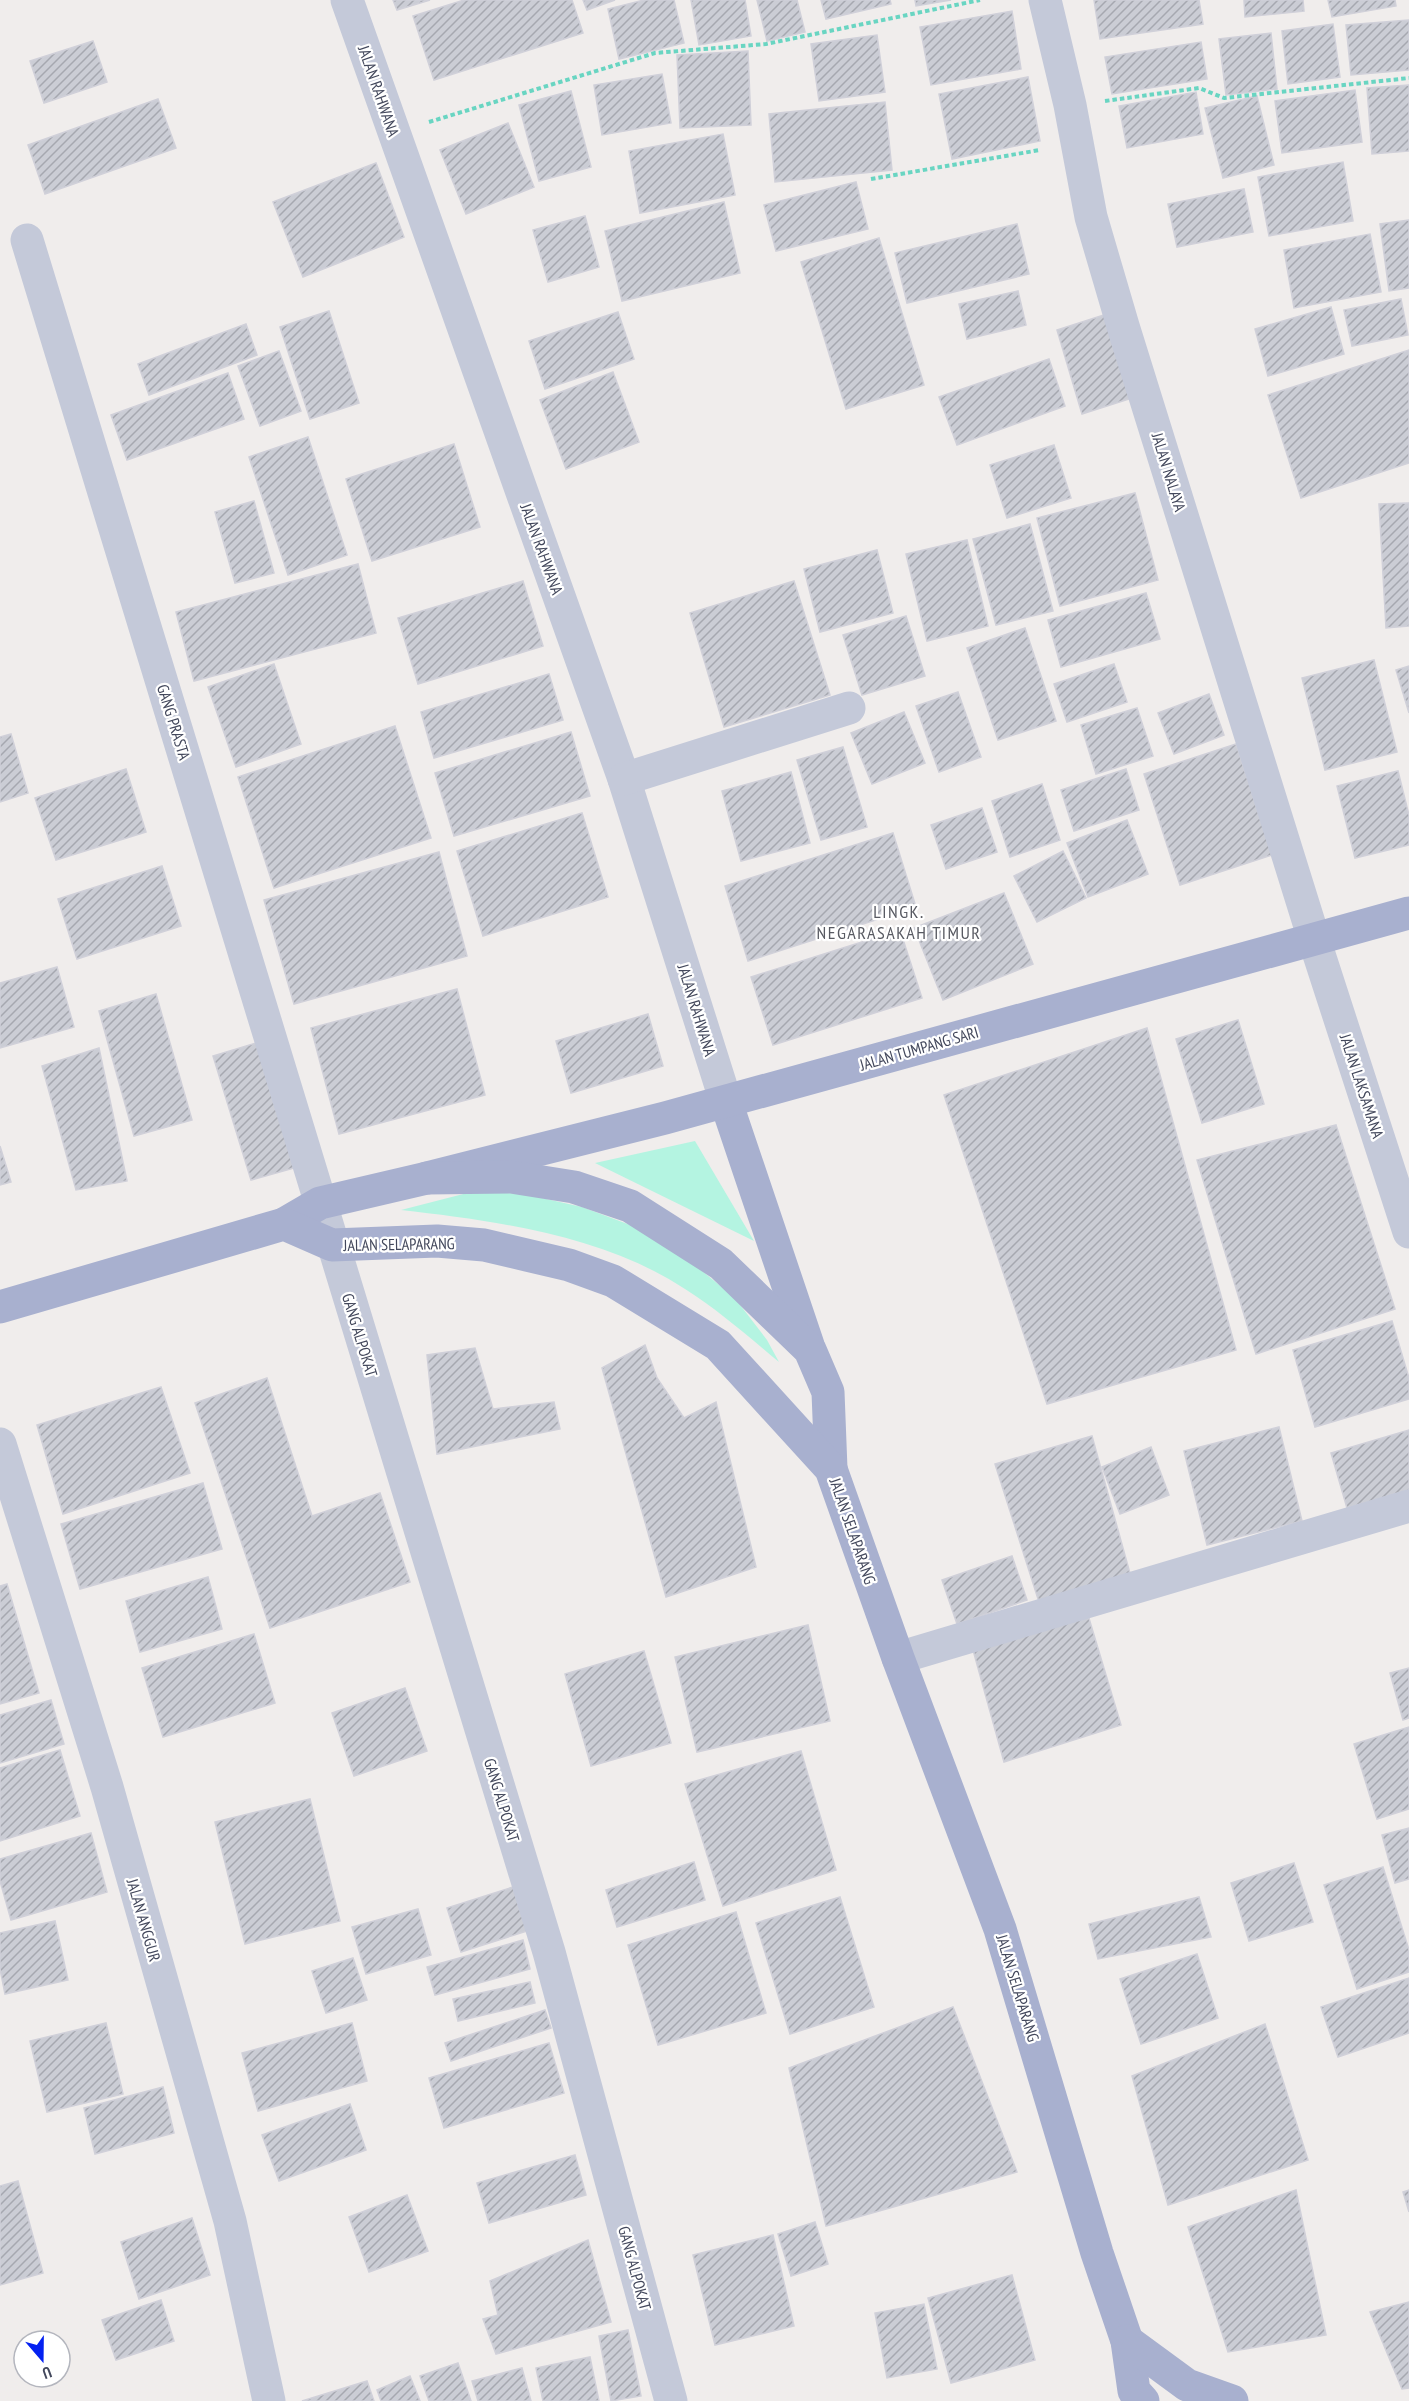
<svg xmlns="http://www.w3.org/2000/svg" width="1409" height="2401" font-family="'PT Sans Narrow',sans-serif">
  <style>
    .park { fill: #b4f4e1 }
    .building { fill: url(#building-hatch); stroke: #d0d0d9; stroke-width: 1.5 }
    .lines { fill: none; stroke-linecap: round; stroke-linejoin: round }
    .path { stroke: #69d5c2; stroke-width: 4; stroke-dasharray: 4.5 3; stroke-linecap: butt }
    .minor { stroke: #c4c9d9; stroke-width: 33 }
    .major { stroke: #a8b0cf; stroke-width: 33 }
    .labels { text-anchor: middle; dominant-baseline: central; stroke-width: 4.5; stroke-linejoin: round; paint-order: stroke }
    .street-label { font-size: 16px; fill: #43485c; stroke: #fff }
    .neighbourhood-label { font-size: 18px; letter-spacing: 1.5px; fill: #585a62; stroke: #fff }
  </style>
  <defs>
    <pattern id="building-hatch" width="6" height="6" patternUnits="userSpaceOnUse" patternTransform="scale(1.5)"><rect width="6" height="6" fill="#cbcdd5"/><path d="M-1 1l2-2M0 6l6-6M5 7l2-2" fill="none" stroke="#a6a8b0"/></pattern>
  </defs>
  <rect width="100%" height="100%" fill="#f0edec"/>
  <g class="park">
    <polygon points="695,1141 754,1241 595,1163"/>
    <path d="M 475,1191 L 524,1194 L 582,1207 L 641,1229 L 696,1266 L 734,1297 L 767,1340 L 779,1362 C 748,1336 718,1310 685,1289 C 603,1235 496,1221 401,1210 Z"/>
  </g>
  <g class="building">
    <polygon points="393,0 430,0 397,10"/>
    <polygon points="464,0 572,0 583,33 434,80 413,16"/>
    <polygon points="583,0 615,0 587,10"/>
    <polygon points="644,0 674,0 684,43 619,59 608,9"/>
    <polygon points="691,0 745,0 751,36 699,45"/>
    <polygon points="757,0 797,0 805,32 767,41"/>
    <polygon points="821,0 890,0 891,4 826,19"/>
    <polygon points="915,0 951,0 916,6"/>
    <polygon points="1094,0 1199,0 1203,24 1100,39"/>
    <polygon points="1244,0 1303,0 1304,11 1245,17"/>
    <polygon points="1328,0 1395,0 1396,6 1332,17"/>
    <polygon points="1012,11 1021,69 931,85 920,27"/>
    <polygon points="1409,20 1409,70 1351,75 1346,25"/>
    <polygon points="1333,24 1340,77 1288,84 1282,31"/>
    <polygon points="1271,33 1277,89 1226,95 1219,39"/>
    <polygon points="877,35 885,92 819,101 811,44"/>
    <polygon points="93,41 107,82 44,103 30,61"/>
    <polygon points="1201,42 1207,79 1112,94 1105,57"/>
    <polygon points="748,51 751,125 680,128 677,55"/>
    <polygon points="662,74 671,123 602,135 594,85"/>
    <polygon points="1028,77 1040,141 952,159 939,94"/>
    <polygon points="1409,85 1409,151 1372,154 1367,88"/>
    <polygon points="1355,90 1362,142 1282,153 1275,101"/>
    <polygon points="571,91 591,167 539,181 519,105"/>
    <polygon points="1196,92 1203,134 1127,148 1119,106"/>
    <polygon points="1257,96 1274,165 1223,178 1205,108"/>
    <polygon points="158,99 176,148 45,194 28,145"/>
    <polygon points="885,102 892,170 775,182 769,114"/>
    <polygon points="508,123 534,187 466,214 440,150"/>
    <polygon points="723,134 735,195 640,213 629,151"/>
    <polygon points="1343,162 1353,221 1269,236 1258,177"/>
    <polygon points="376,163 404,237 303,277 273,202"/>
    <polygon points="856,182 868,229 776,251 764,205"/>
    <polygon points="1244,189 1253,232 1177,247 1168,204"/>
    <polygon points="724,202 740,273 622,301 605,231"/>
    <polygon points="585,216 599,267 548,282 533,230"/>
    <polygon points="1409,220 1409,288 1389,291 1380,224"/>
    <polygon points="1017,224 1029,274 907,303 895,253"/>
    <polygon points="1370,234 1381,292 1294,308 1284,250"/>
    <polygon points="879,238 924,385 846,409 801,262"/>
    <polygon points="1018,291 1026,325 967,339 959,304"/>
    <polygon points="1401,299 1408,335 1352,346 1344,310"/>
    <polygon points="1331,307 1344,354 1268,376 1255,329"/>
    <polygon points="329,311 359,403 310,419 280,327"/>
    <polygon points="618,312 634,359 545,389 529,341"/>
    <polygon points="1107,314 1132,398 1082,414 1057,330"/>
    <polygon points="246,324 257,355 149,395 138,364"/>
    <polygon points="1409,350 1409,463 1301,498 1268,395"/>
    <polygon points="279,351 301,411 260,426 238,366"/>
    <polygon points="1049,359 1065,406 957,445 939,397"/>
    <polygon points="613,372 639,442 566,469 540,400"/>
    <polygon points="228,373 244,419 127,460 111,415"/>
    <polygon points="308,437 347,555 288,575 249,457"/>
    <polygon points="454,444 480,527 372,561 346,479"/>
    <polygon points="1054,445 1071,498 1007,518 990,465"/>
    <polygon points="1135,493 1158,580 1060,606 1037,518"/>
    <polygon points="254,501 274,573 235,583 215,512"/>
    <polygon points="1409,503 1409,626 1386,628 1379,504"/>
    <polygon points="1030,524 1053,611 996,625 973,539"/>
    <polygon points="967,540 988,626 927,641 906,554"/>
    <polygon points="877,550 893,613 820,632 804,569"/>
    <polygon points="358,564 376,633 194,681 176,612"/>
    <polygon points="523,581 543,646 418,684 398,618"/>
    <polygon points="794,581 830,695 724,727 690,613"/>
    <polygon points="1146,593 1160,639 1061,667 1048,620"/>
    <polygon points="906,616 925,676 862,695 843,635"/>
    <polygon points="1025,628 1056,721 998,740 967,648"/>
    <polygon points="1374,660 1397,752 1325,770 1302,678"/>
    <polygon points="274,664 301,744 236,767 208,687"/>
    <polygon points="1114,664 1127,702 1067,722 1054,684"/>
    <polygon points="1409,666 1409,713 1396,670"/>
    <polygon points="549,674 563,720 434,758 421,712"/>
    <polygon points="958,692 981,757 939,772 916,706"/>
    <polygon points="1209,694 1224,735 1174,754 1158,713"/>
    <polygon points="1137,708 1153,756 1096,774 1081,725"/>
    <polygon points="904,712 925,763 872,784 851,733"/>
    <polygon points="395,726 431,838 274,888 238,777"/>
    <polygon points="571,732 590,796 454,836 435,773"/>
    <polygon points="11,734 28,793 0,802 0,737"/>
    <polygon points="1236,744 1272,855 1180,885 1144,774"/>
    <polygon points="843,747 867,827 821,840 797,760"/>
    <polygon points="126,769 146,832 56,860 35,798"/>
    <polygon points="1126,769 1139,810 1074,831 1061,790"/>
    <polygon points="1398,771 1409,815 1409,845 1355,858 1337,786"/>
    <polygon points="791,772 810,843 741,861 722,791"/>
    <polygon points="1042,784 1060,840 1010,857 992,801"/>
    <polygon points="982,808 997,852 946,869 931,825"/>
    <polygon points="582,813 608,897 483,936 457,851"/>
    <polygon points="1127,820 1148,874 1088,897 1067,843"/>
    <polygon points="893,833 916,907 748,961 725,886"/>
    <polygon points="1063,851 1086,898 1037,922 1014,876"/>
    <polygon points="439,852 467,956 294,1004 264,900"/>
    <polygon points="162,866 181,926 77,959 58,899"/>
    <polygon points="1004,893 1033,964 943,1000 914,928"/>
    <polygon points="900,930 922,998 773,1045 751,977"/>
    <polygon points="57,967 74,1027 0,1048 0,983"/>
    <polygon points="457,989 485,1095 339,1134 311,1028"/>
    <polygon points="156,994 192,1120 134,1136 99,1011"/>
    <polygon points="648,1014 663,1066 571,1093 556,1041"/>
    <polygon points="1238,1020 1264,1104 1202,1123 1176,1039"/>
    <polygon points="1147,1028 1236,1350 1047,1404 944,1095"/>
    <polygon points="256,1043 294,1168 251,1180 213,1056"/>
    <polygon points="99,1048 127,1181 76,1190 42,1066"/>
    <polygon points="1336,1125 1395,1309 1256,1354 1197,1160"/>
    <polygon points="0,1146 11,1182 0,1185"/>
    <polygon points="1392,1321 1409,1378 1409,1399 1315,1427 1293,1350"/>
    <polygon points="645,1345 657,1378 684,1418 716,1402 756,1567 666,1597 602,1368"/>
    <polygon points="475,1348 493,1409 554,1402 560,1429 437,1454 427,1355"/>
    <polygon points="267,1378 312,1516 380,1493 410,1582 270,1628 195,1403"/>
    <polygon points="161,1387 190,1473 63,1514 37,1425"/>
    <polygon points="1279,1427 1302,1521 1207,1545 1184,1451"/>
    <polygon points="1409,1430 1409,1490 1347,1508 1331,1453"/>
    <polygon points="1092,1436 1131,1577 1039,1602 995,1464"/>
    <polygon points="1151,1447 1169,1495 1120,1514 1102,1467"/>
    <polygon points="203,1483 222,1549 80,1589 61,1524"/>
    <polygon points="1012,1556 1027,1600 957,1624 942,1580"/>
    <polygon points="208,1577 222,1629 140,1652 126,1601"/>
    <polygon points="7,1584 39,1693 0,1704 0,1586"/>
    <polygon points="1088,1615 1121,1725 1004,1762 973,1650"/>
    <polygon points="808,1625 830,1721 697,1752 675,1657"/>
    <polygon points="254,1634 275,1703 163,1737 142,1668"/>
    <polygon points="644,1651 671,1743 591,1766 565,1674"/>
    <polygon points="1409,1668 1409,1718 1403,1720 1390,1673"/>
    <polygon points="405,1688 427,1751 354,1776 332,1713"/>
    <polygon points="51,1700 64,1744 0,1763 0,1715"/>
    <polygon points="1409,1727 1409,1809 1377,1819 1354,1744"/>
    <polygon points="60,1750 80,1816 0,1841 0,1768"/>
    <polygon points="801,1751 836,1870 723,1906 685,1784"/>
    <polygon points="310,1799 340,1921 245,1944 215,1822"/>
    <polygon points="1409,1828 1409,1879 1395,1883 1382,1835"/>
    <polygon points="91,1833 107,1892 11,1920 0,1881 0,1859"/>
    <polygon points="694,1862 705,1900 617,1927 606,1890"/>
    <polygon points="1294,1863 1313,1922 1249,1941 1231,1883"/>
    <polygon points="1383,1867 1409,1950 1409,1972 1357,1989 1324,1885"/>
    <polygon points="513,1887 527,1931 461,1952 447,1908"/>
    <polygon points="840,1897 874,2007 790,2034 756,1923"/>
    <polygon points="1199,1897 1211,1937 1098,1959 1089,1924"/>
    <polygon points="418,1909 431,1955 366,1974 352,1927"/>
    <polygon points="736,1912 766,2013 658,2045 628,1945"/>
    <polygon points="55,1921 68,1980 5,1994 0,1969 0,1933"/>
    <polygon points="523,1940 530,1969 435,1995 427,1967"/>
    <polygon points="1197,1954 1218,2018 1141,2044 1120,1979"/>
    <polygon points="353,1958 367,2000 326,2013 312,1971"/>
    <polygon points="1409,1978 1409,2033 1338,2057 1321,2007"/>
    <polygon points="530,1982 535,2003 458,2021 453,1999"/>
    <polygon points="953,2007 1017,2172 826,2226 789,2068"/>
    <polygon points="545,2010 551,2028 451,2061 445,2043"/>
    <polygon points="106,2023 123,2094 47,2112 30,2041"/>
    <polygon points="352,2023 367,2081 258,2111 242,2053"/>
    <polygon points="1265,2024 1308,2160 1168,2205 1132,2076"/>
    <polygon points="549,2043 564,2093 444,2128 429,2078"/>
    <polygon points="163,2087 174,2133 95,2154 84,2108"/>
    <polygon points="350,2104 366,2150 279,2181 262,2135"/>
    <polygon points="575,2155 586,2195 489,2223 477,2183"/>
    <polygon points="18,2181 43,2273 0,2285 0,2186"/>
    <polygon points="1296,2190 1326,2335 1228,2352 1188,2227"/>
    <polygon points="1409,2190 1409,2212 1403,2192"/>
    <polygon points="407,2195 428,2251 369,2272 349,2217"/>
    <polygon points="192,2218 210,2275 139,2299 121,2242"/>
    <polygon points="815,2222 828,2264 791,2276 778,2234"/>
    <polygon points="773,2235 794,2326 715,2345 693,2255"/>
    <polygon points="588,2240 611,2322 496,2354 483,2319 498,2315 490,2281"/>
    <polygon points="1012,2275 1035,2360 951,2383 928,2298"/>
    <polygon points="161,2300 174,2341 116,2360 102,2320"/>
    <polygon points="1409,2302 1409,2388 1402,2389 1370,2312"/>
    <polygon points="924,2304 937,2369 887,2378 875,2313"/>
    <polygon points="628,2330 641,2396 611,2401 599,2336"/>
    <polygon points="590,2357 599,2401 543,2401 536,2368"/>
    <polygon points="458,2363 471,2401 429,2401 420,2376"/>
    <polygon points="522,2368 531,2401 478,2401 472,2381"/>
    <polygon points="410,2376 420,2401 381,2401 377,2390"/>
    <polygon points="367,2381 374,2401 302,2401"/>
  </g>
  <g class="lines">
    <g class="path">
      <polyline points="1105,101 1199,88 1224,98 1409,78"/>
      <polyline points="429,122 655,53 766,44 980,0"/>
      <polyline points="871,179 1040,150"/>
    </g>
    <g class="minor">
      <polyline points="347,0 624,779 726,1102"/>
      <polyline points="1045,0 1070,105 1091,217 1123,326 1314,939 1409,1232"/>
      <polyline points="27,240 549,1952 671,2401"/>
      <polyline points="624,779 849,708"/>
      <polyline points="0,1444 107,1787 230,2221 269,2401"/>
      <polyline points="898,1658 1409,1506"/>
    </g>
    <g class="major">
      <polyline points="726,1102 808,1345"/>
      <polyline points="427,1178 665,1118 1409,913"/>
      <polyline points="284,1224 320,1203 427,1178 511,1177 574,1187 630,1206 721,1264 810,1350 828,1392 831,1469"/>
      <polyline points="0,1307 284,1224 332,1245 437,1241 484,1245 569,1265 613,1281 718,1345 831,1469 898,1658 1000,1929 1097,2253 1127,2341 1134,2391 1143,2401"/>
      <polyline points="1127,2341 1187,2385 1232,2401"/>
    </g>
  </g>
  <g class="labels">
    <g class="street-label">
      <text transform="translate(379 91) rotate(71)">JALAN RAHWANA</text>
      <text transform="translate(1169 472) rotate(73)">JALAN NALAYA</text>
      <text transform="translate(542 549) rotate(70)">JALAN RAHWANA</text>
      <text transform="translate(174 722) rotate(73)">GANG PRASTA</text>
      <text transform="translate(697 1010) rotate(73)">JALAN RAHWANA</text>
      <text transform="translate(919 1048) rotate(-16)">JALAN TUMPANG SARI</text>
      <text transform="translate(1362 1086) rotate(72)">JALAN LAKSAMANA</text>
      <text transform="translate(399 1244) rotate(-1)">JALAN SELAPARANG</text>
      <text transform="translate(360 1335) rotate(73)">GANG ALPOKAT</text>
      <text transform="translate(853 1531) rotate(71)">JALAN SELAPARANG</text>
      <text transform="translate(502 1800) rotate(73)">GANG ALPOKAT</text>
      <text transform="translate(144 1920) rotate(74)">JALAN ANGGUR</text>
      <text transform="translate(1018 1988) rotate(73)">JALAN SELAPARANG</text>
      <text transform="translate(635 2268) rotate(75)">GANG ALPOKAT</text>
    </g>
    <g class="neighbourhood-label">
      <text x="899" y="911">LINGK.<tspan x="899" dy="21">NEGARASAKAH TIMUR</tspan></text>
    </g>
  </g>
  <g transform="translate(42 2359) rotate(160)"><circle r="28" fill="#ffffff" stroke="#b4b6be" stroke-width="1.5"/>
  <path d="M0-4.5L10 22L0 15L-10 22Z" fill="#0421f1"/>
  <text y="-9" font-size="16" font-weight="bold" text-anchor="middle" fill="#43485c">U</text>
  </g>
</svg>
